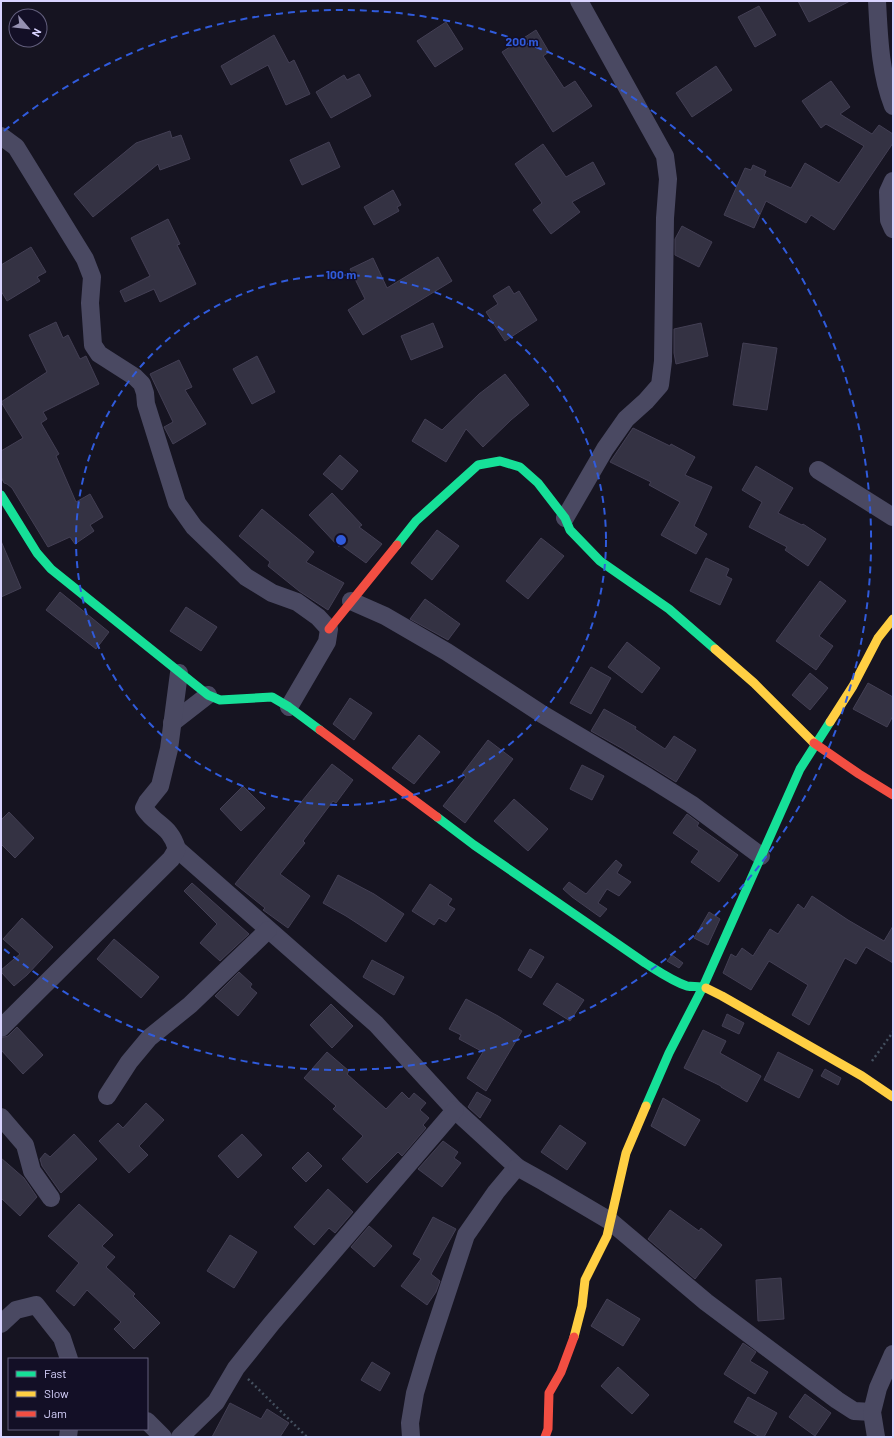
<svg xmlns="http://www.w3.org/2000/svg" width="894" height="1438" font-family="Barlow,sans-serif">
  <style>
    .building { fill: #343243; stroke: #433f54 }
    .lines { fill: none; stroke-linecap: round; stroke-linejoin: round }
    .path { stroke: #44505f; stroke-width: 2.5; stroke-dasharray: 2 3; stroke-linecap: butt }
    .street { stroke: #4a4962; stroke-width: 18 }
    .fast { stroke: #16e098; stroke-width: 9 }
    .slow { stroke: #ffcf43; stroke-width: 9 }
    .jam { stroke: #f24e42; stroke-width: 9 }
    .ring { fill: none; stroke: #305bdc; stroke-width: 2; stroke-dasharray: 7 5 }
    .centre { fill: #305bdc; stroke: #130f26; stroke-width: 2 }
    .ring-label { font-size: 12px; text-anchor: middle; font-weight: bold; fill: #305bdc; stroke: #130f26; stroke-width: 3; stroke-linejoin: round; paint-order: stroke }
  </style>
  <rect width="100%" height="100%" fill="#161421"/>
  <g class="building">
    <polygon points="798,1 850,1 809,22"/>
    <polygon points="759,6 776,35 755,47 738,17"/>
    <polygon points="446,22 463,49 435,67 417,41"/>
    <polygon points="536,30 549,52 543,56 564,88 575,81 592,106 553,132 502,52"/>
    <polygon points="274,35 289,63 294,60 310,94 286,105 268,65 231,85 221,66"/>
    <polygon points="716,66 732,90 692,117 676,93"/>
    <polygon points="359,74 371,96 331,118 316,92 344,75 347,80"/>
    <polygon points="831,81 850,107 840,114 872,134 879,125 893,134 893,143 834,230 811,215 806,223 766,201 754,228 724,215 745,168 751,170 753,165 766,171 764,176 791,188 805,163 839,183 864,146 826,124 821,128 802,101"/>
    <polygon points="170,131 172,138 181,135 190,159 160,170 158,164 93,217 74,194 136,143"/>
    <polygon points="329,142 340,167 302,185 290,160"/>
    <polygon points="543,144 566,177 593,162 605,184 572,202 580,212 551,234 533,210 542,203 515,164"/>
    <polygon points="393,190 401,205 397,207 399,211 374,225 364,207"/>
    <polygon points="168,219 180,244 177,245 196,284 160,302 154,289 125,302 120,291 150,276 131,238"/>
    <polygon points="682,226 712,242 699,267 675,255 675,239"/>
    <polygon points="31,247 46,272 37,277 40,281 7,301 1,291 1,265"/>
    <polygon points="438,257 452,281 363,335 348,310 365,299 350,269 373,258 387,288"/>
    <polygon points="509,286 514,294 519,291 537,320 505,341 486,312 498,304 493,296"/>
    <polygon points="56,322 63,338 68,335 80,359 86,356 99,384 43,412 47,419 41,423 59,454 56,456 76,502 90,494 103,517 90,525 94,531 75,544 70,537 48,547 12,488 7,484 4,483 1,477 1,451 23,438 1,402 47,372 29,335"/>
    <polygon points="433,323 443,347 411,360 401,336"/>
    <polygon points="701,323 708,356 676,364 674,353 674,329"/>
    <polygon points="743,343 777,348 767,410 733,405"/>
    <polygon points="257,356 275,392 252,404 233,369"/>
    <polygon points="179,360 192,387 185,390 206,424 173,444 164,427 173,422 150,374"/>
    <polygon points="505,374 529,405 511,420 483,447 466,429 446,462 412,441 425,419 442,430 479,394"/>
    <polygon points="633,428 670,446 671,444 695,457 685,475 712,487 694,526 707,534 696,554 661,535 680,502 649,485 651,482 610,462"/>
    <polygon points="340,455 358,471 342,490 323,474"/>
    <polygon points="756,466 793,488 778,513 802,525 803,524 826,539 808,566 785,550 787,547 749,527 762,502 742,490"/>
    <polygon points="332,493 362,525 359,527 382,544 366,563 341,545 339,547 309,515"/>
    <polygon points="262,509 314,552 306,562 344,583 328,610 299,591 268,566 270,562 239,536"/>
    <polygon points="437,530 459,546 432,580 411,563"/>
    <polygon points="541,538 564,556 528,599 506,581"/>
    <polygon points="1,541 21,588 1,597"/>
    <polygon points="706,558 729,569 726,576 732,579 720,605 690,591"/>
    <polygon points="820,581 846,601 819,636 833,646 816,670 776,641"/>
    <polygon points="60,592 109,632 96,649 46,610"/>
    <polygon points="425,599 460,624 448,640 410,619"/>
    <polygon points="186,607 217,627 201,651 170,631"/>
    <polygon points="627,642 660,668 642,693 608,667"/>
    <polygon points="591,667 611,678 591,714 570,703"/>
    <polygon points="810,673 828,688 810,710 792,695"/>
    <polygon points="868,683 893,697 893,716 887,727 853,709"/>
    <polygon points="350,698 372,713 354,740 333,724"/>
    <polygon points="604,709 636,727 635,729 665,749 674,736 696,750 676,782 623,749 591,731"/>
    <polygon points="419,735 440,752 414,784 392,768"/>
    <polygon points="488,740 513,759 465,823 443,806 466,777 462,774"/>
    <polygon points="332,764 353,780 336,803 333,801 303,841 305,843 280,874 310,896 288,928 263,910 265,908 235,884"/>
    <polygon points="582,765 604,776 592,800 570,789"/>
    <polygon points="243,786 265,808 241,831 220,809"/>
    <polygon points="514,799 548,829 528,851 494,821"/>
    <polygon points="9,812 34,838 15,858 1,844 1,820"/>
    <polygon points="687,814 699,823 697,826 738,855 719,882 691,862 699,851 673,833"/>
    <polygon points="616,860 622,865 617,873 631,882 619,896 607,889 598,903 607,909 600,917 572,897 563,889 569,882 586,894"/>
    <polygon points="338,875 374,894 404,914 386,942 346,916 323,903"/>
    <polygon points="192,883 249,934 220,961 200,943 217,924 184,891"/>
    <polygon points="430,884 452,899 448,905 455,909 446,922 439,918 434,925 412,911"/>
    <polygon points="812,896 848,920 884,941 893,926 893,963 866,947 856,964 845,958 809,1025 792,1015 808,985 769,961 751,990 723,973 731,954 736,957 742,948 753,956 770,929 778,934 798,904 804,909"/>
    <polygon points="709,912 720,919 708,945 694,938"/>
    <polygon points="22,918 53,947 27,975 14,986 1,972 1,970 20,954 3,939"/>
    <polygon points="114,939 159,977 141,998 97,959"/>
    <polygon points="530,949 544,957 531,978 518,970"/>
    <polygon points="672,955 683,963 679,968 667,961"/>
    <polygon points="372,960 404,977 394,995 363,977"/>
    <polygon points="239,972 252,984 250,987 257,993 238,1016 215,996"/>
    <polygon points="557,983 584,1000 570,1021 543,1004"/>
    <polygon points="466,999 498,1016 522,1031 486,1091 467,1078 483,1052 459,1039 461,1035 449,1029"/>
    <polygon points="331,1004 353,1026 332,1048 310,1025"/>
    <polygon points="727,1014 744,1023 739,1034 722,1026"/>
    <polygon points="17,1027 43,1055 23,1074 1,1050 1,1038 8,1036"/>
    <polygon points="703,1030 726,1041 720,1053 761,1076 747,1102 721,1087 721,1086 684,1068"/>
    <polygon points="327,1052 349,1071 347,1074 386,1109 402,1092 409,1099 414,1093 426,1103 420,1110 429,1118 423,1125 426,1128 402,1156 398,1152 367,1183 342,1159 363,1136 333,1109 336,1106 304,1078"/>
    <polygon points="778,1052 813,1070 799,1098 764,1080"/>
    <polygon points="825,1069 841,1078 838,1085 821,1076"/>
    <polygon points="477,1092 491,1100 480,1118 468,1107"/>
    <polygon points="663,1098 700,1120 685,1146 651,1126"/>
    <polygon points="146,1103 164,1120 139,1146 148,1155 129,1173 99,1141 118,1123 123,1128"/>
    <polygon points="560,1125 586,1143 567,1170 541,1152"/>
    <polygon points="74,1134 97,1159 61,1193 42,1166 40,1159 45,1153 50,1157"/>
    <polygon points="242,1134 262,1155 238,1178 218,1156"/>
    <polygon points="443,1141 458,1152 454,1158 461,1163 442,1187 418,1169"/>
    <polygon points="308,1152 322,1166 306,1182 292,1168"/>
    <polygon points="1,1158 24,1178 37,1197 20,1216 1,1198"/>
    <polygon points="328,1189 353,1212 335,1233 329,1228 314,1245 294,1227"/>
    <polygon points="79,1204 113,1235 102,1246 115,1257 106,1267 135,1294 133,1296 160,1323 134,1349 114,1329 121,1322 87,1290 74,1306 56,1291 79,1263 48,1236"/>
    <polygon points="670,1210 699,1231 701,1228 722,1245 695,1279 648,1239"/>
    <polygon points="433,1217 456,1229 431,1274 440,1281 436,1292 427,1305 401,1286 421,1259 413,1254"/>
    <polygon points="369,1226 392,1246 374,1267 351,1247"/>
    <polygon points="230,1235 257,1252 234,1288 207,1271"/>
    <polygon points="781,1278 784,1319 758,1321 756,1280"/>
    <polygon points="607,1299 640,1319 623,1346 591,1326"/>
    <polygon points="743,1343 756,1352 750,1361 768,1372 755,1394 724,1374"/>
    <polygon points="372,1362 390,1373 380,1391 361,1380"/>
    <polygon points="618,1367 649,1395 632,1414 601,1386"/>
    <polygon points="805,1394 831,1413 815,1436 789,1417"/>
    <polygon points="748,1397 777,1413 764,1437 760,1437 734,1422"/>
    <polygon points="230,1403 261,1419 267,1409 289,1423 280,1437 212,1437"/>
  </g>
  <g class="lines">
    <g class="path">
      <polyline points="872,1061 893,1032"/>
      <polyline points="248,1379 307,1437"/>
    </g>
    <g class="street">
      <path d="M 877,1 C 879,37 880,73 893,106"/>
      <polyline points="1,136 16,147 85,259 92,277 90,303 93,345 99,354 135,377 142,384 145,393 146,404 177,503 194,527 246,577 272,593 297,602 318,617 329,629 327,642 289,707"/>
      <polyline points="893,181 888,192 889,220 893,229"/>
      <polyline points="818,470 893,517"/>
      <polyline points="565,518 605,449 626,419 646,401 660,385 663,361 665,218 668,179 665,156 579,1"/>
      <polyline points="351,601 385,616 447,652 542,714 648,777 691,804 761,856"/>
      <polyline points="172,723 208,695"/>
      <polyline points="177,849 376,1024 455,1110 517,1167 496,1192 466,1235 427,1353 415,1393 410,1423 411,1437"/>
      <path d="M 1,1028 L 171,859 L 177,849 C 170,825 156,826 144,808 L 147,802 L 160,786 L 169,749 L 179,673"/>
      <polyline points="107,1096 129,1062 149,1038 190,1005 268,930"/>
      <polyline points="1,1117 25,1145 32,1171 51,1198"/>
      <polyline points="517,1167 544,1182 610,1221 706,1302 837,1400 854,1411 872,1412"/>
      <polyline points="1,1324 16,1310 36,1305 62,1338 69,1359"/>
      <polyline points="147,1421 163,1437"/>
      <polyline points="68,1437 69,1429"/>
      <polyline points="180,1437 216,1402 236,1368 272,1323 455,1110"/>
      <polyline points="876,1437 872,1412 878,1388 893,1354"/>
    </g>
    <g class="fast">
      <polyline points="1,495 37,553 51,569 208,695 220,700 272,697 289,707 320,730"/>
      <polyline points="397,545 416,521 478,465 500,461 520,467 538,483 565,518 570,530 600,561 669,609 715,649"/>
      <path d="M 437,817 L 474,845 L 645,963 C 658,971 672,981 687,986 C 693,987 700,986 706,988"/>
      <polyline points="646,1106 669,1053 703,987 800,769 830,722"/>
    </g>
    <g class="slow">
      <polyline points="715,649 754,683 814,743"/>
      <polyline points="830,722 853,686 878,638 893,619"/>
      <polyline points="706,988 722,996 862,1076 893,1097"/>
      <polyline points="574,1337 582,1306 585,1280 607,1236 626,1153 646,1106"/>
    </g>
    <g class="jam">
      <polyline points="329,629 397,545"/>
      <polyline points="320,730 437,817"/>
      <polyline points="814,743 859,774 893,795"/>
      <polyline points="545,1437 548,1429 549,1393 561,1372 574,1337"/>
    </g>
  </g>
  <g class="ring">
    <circle cx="341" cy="540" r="265"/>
    <path d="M4 131A530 530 0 1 1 4 949"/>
  </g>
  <circle cx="341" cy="540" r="6" class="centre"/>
  <g class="ring-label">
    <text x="522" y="46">200 m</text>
    <text x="341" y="279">100 m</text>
  </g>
  <rect width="894" height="1438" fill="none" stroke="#d9d4ff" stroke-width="4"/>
  <rect x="8" y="1358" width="140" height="72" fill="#130f26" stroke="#625e7d"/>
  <rect x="16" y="1371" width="20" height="6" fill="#16e098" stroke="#625e7d"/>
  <text x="44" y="1378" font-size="12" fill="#d9d4ff">Fast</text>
  <rect x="16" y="1391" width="20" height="6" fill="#ffcf43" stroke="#625e7d"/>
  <text x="44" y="1398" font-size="12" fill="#d9d4ff">Slow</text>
  <rect x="16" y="1411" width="20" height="6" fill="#f24e42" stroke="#625e7d"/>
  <text x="44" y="1418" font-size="12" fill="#d9d4ff">Jam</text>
  <g transform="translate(28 28) rotate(118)"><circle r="19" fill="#130f26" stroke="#625e7d"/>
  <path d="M0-3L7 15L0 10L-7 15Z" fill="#9591b1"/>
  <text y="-6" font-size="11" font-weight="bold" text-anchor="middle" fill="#d9d4ff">N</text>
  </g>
</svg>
